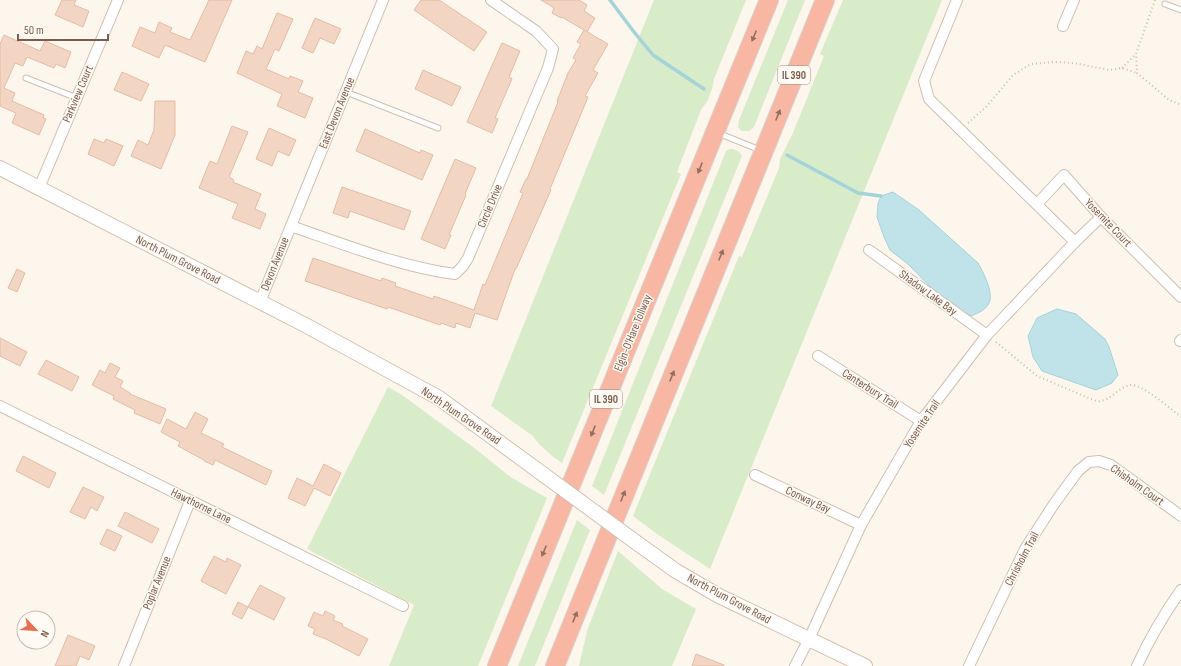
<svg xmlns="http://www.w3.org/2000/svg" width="1181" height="666" font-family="'Sofia Sans Condensed',sans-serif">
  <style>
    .green { fill: #d8ecc9 }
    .water { fill: #bfe3e8; stroke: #a5d3da }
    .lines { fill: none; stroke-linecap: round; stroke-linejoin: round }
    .stream { stroke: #a5d3da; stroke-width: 3.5 }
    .building { fill: #f3d5c3; stroke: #e6bba3 }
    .lane-casing { stroke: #d1beb0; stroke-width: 7 }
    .street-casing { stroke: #d1beb0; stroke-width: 12 }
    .secondary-casing { stroke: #d6c0b0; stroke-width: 16 }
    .highway-casing { stroke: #dad1cd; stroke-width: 20 }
    .path { stroke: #d9b8a5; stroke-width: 2; stroke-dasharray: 1 3; stroke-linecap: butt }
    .lane { stroke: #fff; stroke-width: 5 }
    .street { stroke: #fff; stroke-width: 10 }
    .secondary { stroke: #fff; stroke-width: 14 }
    .highway { stroke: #f7b7a3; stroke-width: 18 }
    .secondary-bridge-casing { stroke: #d6c0b0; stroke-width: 16; stroke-linecap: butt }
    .secondary-bridge { stroke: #fff; stroke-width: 14 }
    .oneway { fill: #936e5e }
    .labels { text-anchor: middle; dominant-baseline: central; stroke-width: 3; stroke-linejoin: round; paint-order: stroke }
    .shield { fill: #fffaf3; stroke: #a28b7f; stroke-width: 1 }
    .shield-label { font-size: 11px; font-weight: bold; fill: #7a5c4d }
    .street-label { font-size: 12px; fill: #7a5c4d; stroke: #fffaf3 }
  </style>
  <rect width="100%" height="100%" fill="#fdf6ec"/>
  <g class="green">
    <polygon points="654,0 746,0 714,79 712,89 708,100 701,110 677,172 681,174 562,463 552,456 538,443 533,436 491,406"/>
    <polygon points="788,0 805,0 754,127 749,131 742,131 738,127 739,120"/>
    <polygon points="843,0 942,0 710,569 657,534 633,516 739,256 742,257 779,168 780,159 792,135 824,56 820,54"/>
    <path d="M 730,149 C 736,149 739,151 742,156 L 604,495 L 592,486 L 726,151 Z"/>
    <polygon points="388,387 402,395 473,447 512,478 547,498 478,666 389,666 414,605 307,549"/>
    <polygon points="577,520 590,530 535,666 518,666"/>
    <polygon points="618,551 662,589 696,609 672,666 579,666 587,631"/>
  </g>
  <g class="water">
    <path d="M 893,192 L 919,210 L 978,263 C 983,272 994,292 989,303 C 986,310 978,313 971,316 L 945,302 L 909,265 L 890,250 L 884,237 L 877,217 L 878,204 L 881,196 Z"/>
    <polygon points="1057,309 1076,314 1105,339 1109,347 1118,375 1112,383 1096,390 1042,371 1033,357 1028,336 1037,318"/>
  </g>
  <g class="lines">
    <g class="stream">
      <polyline points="610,0 634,32 653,55 704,89"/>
      <polyline points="787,155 858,193 881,196"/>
    </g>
  </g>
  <g class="building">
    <polygon points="62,0 76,0 74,5 89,11 83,27 55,15"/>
    <polygon points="209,0 232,0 205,62 165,45 159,58 132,46 140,27 155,33 159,22 172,28 170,32 190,40"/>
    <polygon points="421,0 439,0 487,32 474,51 414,10"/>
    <polygon points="541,0 579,0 587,5 584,11 595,18 587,32 562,17 561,18 552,13 554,8"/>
    <polygon points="277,13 293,19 279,51 275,49 266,69 289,79 290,76 303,81 298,92 313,98 305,118 277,106 282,94 237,73 246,51 253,54 257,46 262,49"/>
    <polygon points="315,18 341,29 334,44 320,38 313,53 302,48"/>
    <polygon points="584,30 608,44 593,70 598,73 585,96 588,97 550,189 551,190 516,269 515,269 497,320 475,313 470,328 456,323 455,328 441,323 440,325 388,307 387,309 305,281 313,258 381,281 382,278 396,283 395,286 433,299 434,296 474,310 483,284 485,285 523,193 520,192 526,179 527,179 558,102 557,101 568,73 576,60 573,58 581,44 577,42"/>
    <polygon points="4,35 40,51 45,41 71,52 65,68 56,64 54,68 27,57 23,66 15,63 4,88 15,93 12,101 44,115 43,118 46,119 39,135 12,123 16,113 0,106 0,44"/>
    <polygon points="502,43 520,51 509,77 512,79 495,118 498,119 492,133 467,122"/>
    <polygon points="423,70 461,87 452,106 415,89"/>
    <polygon points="122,72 149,84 141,101 114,90"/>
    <polygon points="155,101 175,101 175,135 161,169 131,156 138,140 148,145 154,130"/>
    <polygon points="232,126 248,132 229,177 234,180 233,182 261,194 255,209 266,214 260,229 232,218 238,204 199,188 210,161 217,164"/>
    <polygon points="269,128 296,140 289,156 278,151 272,166 256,159"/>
    <polygon points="365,129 420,153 421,150 433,155 422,180 356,151"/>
    <polygon points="94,139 104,143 106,139 123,146 114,166 88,154"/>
    <polygon points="455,159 476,168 465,194 466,195 449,235 451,235 445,249 421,239"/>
    <polygon points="342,187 411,211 404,230 350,211 348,218 333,213"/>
    <polygon points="17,269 25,273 17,292 8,288"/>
    <polygon points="0,338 27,352 20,366 0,356"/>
    <polygon points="46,360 79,377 72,391 38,374"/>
    <polygon points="110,363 120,368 115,377 123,381 120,387 130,393 130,394 166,409 160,424 134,413 135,410 113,399 114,396 92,385 100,370 105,373"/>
    <polygon points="195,412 208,419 201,433 224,444 222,447 272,471 266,485 215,460 213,465 204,461 204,460 178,446 180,442 161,432 167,419 186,429"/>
    <polygon points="23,456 56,473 49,488 16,471"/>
    <polygon points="324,464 341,473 330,496 314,488 305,506 288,498 297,478 313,486"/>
    <polygon points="83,487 104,497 97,511 91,507 85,519 70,512"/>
    <polygon points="125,512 159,529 152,543 118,526"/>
    <polygon points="107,529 122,536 115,551 100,544"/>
    <polygon points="214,556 226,562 227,558 241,565 226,594 201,581"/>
    <polygon points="260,585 285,598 274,620 248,607"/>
    <polygon points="238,602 248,607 242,619 232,614"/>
    <polygon points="325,611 335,616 333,620 343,624 342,626 368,639 359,656 326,639 313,634 315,629 308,626 314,612 323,616"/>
    <polygon points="68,635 95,646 89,660 80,656 76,666 55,666"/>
    <polygon points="696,654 724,665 724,666 692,666"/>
  </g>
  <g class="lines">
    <defs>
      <g id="lane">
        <polyline points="1165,4 1181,10"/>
        <polyline points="26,78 77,98"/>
        <polyline points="346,92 438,128"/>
        <polyline points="718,133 760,150"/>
      </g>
      <g id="street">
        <polyline points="957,0 924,81 929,99 1075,242"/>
        <polyline points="1063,26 1074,0"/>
        <polyline points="39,188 118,0"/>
        <polyline points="1037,204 1064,175 1101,217 1181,297"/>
        <path d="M 291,226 C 343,244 401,267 455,274 L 463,266 L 468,258 L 548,68 L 553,49 L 536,31 L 491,0"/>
        <polyline points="869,250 987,335"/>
        <polyline points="260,302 383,0"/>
        <polyline points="1180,341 1181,340"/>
        <polyline points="818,356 921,421"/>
        <polyline points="0,406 403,606"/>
        <polyline points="755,475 861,525"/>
        <polyline points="124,666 190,501"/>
        <polyline points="795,666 809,639 861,525 921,421 987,335 1075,242 1101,217"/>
        <polyline points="969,666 1025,549 1054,504 1078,471 1089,462 1099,461 1111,465 1181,516"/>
        <path d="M 1137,666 C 1149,640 1164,614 1181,590"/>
      </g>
      <g id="secondary">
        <polyline points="0,168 307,326 439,398 544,475"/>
        <polyline points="637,543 676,571 719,596 865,666"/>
      </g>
      <g id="highway">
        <polyline points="497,666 769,0"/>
        <polyline points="555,666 825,0"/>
      </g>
    </defs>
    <use href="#lane" class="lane-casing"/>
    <use href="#street" class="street-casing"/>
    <use href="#secondary" class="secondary-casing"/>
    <use href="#highway" class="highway-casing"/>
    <g class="path">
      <polyline points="1155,0 1136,54 1137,73 1169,100 1181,105"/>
      <polyline points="1122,68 1136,54"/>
      <polyline points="968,123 986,107 1013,75 1031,64 1054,62 1074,63 1109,70 1122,68 1137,73"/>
      <path d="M 996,342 L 1037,376 L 1091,399 C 1094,400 1098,402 1100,401 C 1112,400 1119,386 1131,385 C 1142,384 1171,409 1181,417"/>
    </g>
    <use href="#lane" class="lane"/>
    <use href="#street" class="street"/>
    <use href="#secondary" class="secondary"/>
    <use href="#highway" class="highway"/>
    <defs>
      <polyline id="secondary-bridge" points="544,475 637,543"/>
    </defs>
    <use href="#secondary-bridge" class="secondary-bridge-casing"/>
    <use href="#secondary-bridge" class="secondary-bridge"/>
  </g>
  <defs><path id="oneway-solid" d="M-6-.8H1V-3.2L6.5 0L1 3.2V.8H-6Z"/></defs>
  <g class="oneway">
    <use href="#oneway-solid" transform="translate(754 36) rotate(112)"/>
    <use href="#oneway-solid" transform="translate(778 115) rotate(-68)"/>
    <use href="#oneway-solid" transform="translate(700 168) rotate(112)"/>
    <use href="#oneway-solid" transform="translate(721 255) rotate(-68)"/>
    <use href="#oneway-solid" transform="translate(672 376) rotate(-68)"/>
    <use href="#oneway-solid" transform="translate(593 431) rotate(112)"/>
    <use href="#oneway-solid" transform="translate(623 496) rotate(-68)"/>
    <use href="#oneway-solid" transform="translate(544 551) rotate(112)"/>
    <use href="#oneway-solid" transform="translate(575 617) rotate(-68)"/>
  </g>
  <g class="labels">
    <g class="shield">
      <rect x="778" y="66" width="32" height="18" rx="3"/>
      <rect x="590" y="390" width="32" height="18" rx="3"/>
    </g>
    <g class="shield-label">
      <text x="794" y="75">IL 390</text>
      <text x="606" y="399">IL 390</text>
    </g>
    <g class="street-label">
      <text transform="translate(78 94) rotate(-67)">Parkview Court</text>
      <text transform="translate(337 113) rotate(-68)">East Devon Avenue</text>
      <text transform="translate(490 206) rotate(-67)">Circle Drive</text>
      <text transform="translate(1108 223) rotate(46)">Yosemite Court</text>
      <text transform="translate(178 260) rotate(27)">North Plum Grove Road</text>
      <text transform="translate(275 264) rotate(-68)">Devon Avenue</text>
      <text transform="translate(928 293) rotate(36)">Shadow Lake Bay</text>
      <text transform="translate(633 333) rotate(-68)">Elgin-O'Hare Tollway</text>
      <text transform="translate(870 389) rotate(32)">Canterbury Trail</text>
      <text transform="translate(461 416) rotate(34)">North Plum Grove Road</text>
      <text transform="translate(922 424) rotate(-56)">Yosemite Trail</text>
      <text transform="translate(1137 485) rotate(35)">Chisholm Court</text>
      <text transform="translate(808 500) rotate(25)">Conway Bay</text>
      <text transform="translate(201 506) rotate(26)">Hawthorne Lane</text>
      <text transform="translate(1022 559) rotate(-62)">Chrisholm Trail</text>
      <text transform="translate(157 583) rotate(-68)">Poplar Avenue</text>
      <text transform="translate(729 599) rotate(28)">North Plum Grove Road</text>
    </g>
  </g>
  <g transform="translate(36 630) rotate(115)"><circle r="19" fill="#fffaf3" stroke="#cabbb1"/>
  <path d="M0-3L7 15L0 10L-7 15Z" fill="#e76f51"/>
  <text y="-6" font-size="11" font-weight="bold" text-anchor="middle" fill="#7a5c4d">N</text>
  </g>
  <path d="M18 34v6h90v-6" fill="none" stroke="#7a5c4d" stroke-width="2"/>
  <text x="24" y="34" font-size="12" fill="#7a5c4d" stroke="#fffaf3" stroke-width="3" paint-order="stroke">50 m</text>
</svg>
